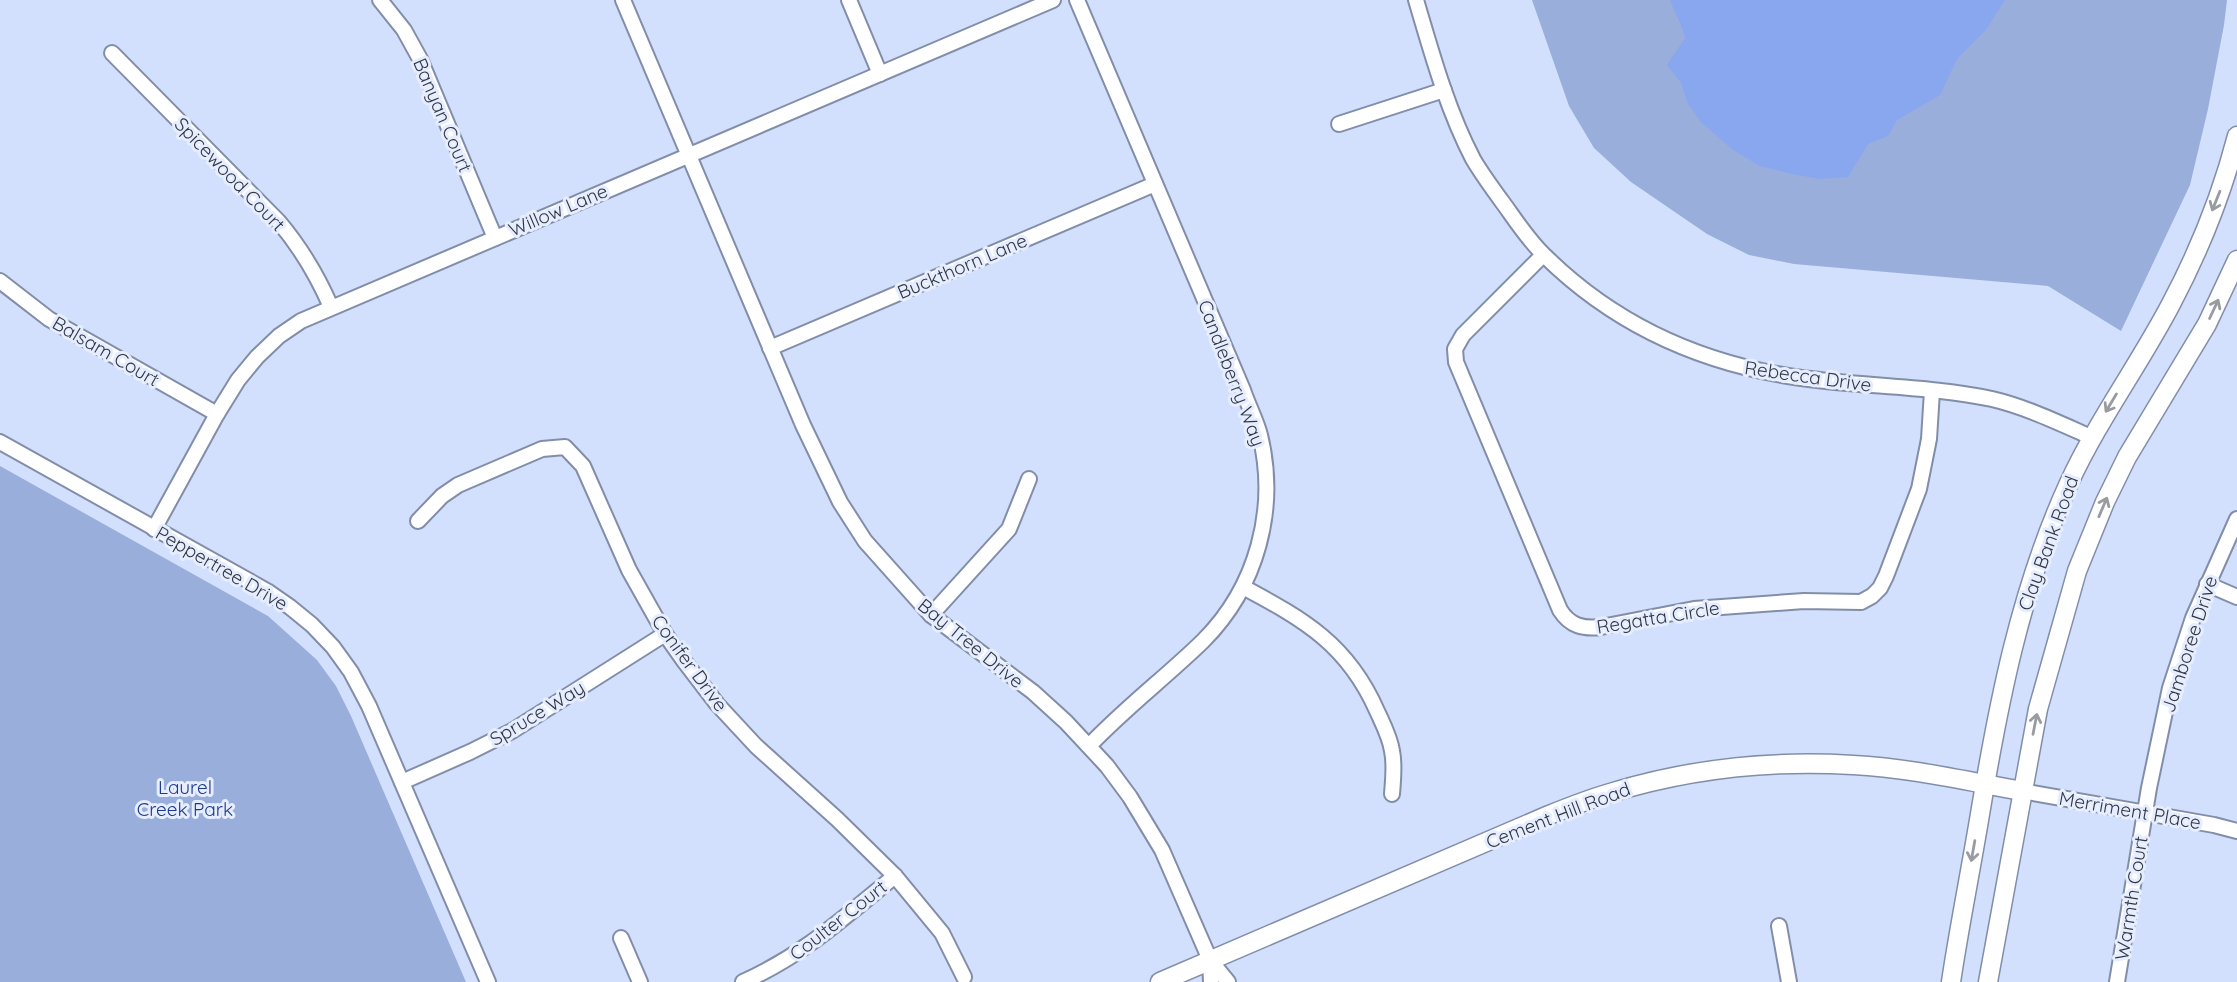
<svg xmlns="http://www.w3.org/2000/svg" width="2237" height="982" font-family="Quicksand,sans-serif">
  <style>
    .green { fill: #9aaedb }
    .water { fill: #89a7ef }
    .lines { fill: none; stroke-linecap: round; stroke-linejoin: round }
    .minor-casing { stroke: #828ea9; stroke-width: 18 }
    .tertiary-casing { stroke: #828ea9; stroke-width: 21 }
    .minor { stroke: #fff; stroke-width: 14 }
    .tertiary { stroke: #fff; stroke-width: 18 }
    .oneway { stroke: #989ba0 }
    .labels { text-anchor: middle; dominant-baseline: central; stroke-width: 6; stroke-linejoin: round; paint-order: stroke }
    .street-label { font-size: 19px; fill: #323742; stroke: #e5edff }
    .park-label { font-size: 19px; fill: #1e398a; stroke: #e5edff }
  </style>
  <rect width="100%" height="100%" fill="#d2e0fd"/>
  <g class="green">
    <polygon points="1532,0 2227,0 2224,25 2208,109 2190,185 2121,331 2048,286 1794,264 1749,255 1707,234 1631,182 1594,148 1569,106"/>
    <polygon points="0,466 268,616 317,660 336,686 351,716 466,982 0,982"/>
  </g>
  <path class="water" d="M 1670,0 L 2005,0 L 1985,31 L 1957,59 L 1940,95 L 1897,120 L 1888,136 L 1868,144 L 1848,177 L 1820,179 L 1792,174 L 1760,166 L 1733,150 L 1701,122 L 1688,104 L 1681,83 L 1667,65 L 1685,38 C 1682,24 1675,14 1670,0 Z"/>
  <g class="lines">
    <defs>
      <g id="minor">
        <polyline points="380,0 404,30 420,59 495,238"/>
        <polyline points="623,0 803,425 840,502 865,541 931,615 1033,692 1066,722 1107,766 1130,797 1162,850 1210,960 1228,982"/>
        <polyline points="849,0 880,74"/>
        <path d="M 1077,0 L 1243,390 C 1248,405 1256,420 1260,435 C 1278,509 1257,587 1203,641 C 1166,677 1125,708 1089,746"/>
        <path d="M 1416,0 C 1432,54 1447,109 1473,159 C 1483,176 1495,192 1506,207 C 1518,224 1530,242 1545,256 C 1612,322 1696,361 1788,376 C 1855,387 1925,385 1992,399 C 2026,407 2059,423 2091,437"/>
        <path d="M 112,53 L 279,222 C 301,248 317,275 331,307"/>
        <polyline points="1339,124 1444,90"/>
        <path d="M 1543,255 L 1463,335 L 1455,349 L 1456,362 L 1560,610 C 1570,626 1583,629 1601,627 L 1694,609 L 1804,601 L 1861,602 L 1872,596 L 1880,588 L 1886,576 L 1919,489 L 1929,439 L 1932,391"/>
        <polyline points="0,281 49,319 217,414"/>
        <polyline points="770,348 1155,184"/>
        <polyline points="0,442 267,591 290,607 312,625 333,647 351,672 369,706 488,982"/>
        <polyline points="418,521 442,496 458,485 542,449 565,447 583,466 629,570 665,634 684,661 717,704 756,746 837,819 895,876 942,933 964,977"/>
        <polyline points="154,529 217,414 238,380 257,357 279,336 301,321 1053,0"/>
        <polyline points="2207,584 2237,597"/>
        <path d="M 1243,587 C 1305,620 1348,645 1377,711 C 1383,724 1390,737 1392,751 C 1395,765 1393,781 1392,794"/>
        <polyline points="931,615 1009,529 1029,479"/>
        <polyline points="402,782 470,752 512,731 665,634"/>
        <polyline points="2022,791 2214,825 2237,831"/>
        <polyline points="1779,926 1789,982"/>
        <polyline points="621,938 640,982"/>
        <polyline points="1210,960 1211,982"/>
        <path d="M 743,982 C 805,954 843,918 895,876"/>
        <polyline points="2117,982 2149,788 2170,688 2193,618 2237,519"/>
      </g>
      <g id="tertiary">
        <path d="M 1160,982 L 1549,815 C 1569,807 1589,799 1610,793 C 1688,769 1771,760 1853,765 C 1910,768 1966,781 2022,791"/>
        <path d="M 1951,982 C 1959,928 1970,874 1979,820 C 1998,705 2020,590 2069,483 C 2098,420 2139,365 2171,304 C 2199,251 2222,194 2237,136"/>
        <polyline points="1988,982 2038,709 2077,571 2105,502 2127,457 2207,324 2237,260"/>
      </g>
    </defs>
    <use href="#minor" class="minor-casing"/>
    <use href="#tertiary" class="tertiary-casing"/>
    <use href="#minor" class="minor"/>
    <use href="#tertiary" class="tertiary"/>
  </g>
  <defs><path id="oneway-shaft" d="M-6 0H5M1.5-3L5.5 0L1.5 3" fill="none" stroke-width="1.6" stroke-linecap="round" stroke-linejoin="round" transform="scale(1.75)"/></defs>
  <g class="oneway">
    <use href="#oneway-shaft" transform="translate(2216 201) rotate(112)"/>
    <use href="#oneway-shaft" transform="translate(2214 309) rotate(-65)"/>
    <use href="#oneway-shaft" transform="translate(2111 403) rotate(121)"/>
    <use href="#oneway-shaft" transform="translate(2103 507) rotate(-67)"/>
    <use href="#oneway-shaft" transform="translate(2035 724) rotate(-79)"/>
    <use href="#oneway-shaft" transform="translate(1973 851) rotate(100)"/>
  </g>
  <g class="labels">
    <g class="street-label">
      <text transform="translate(443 115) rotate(67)">Banyan Court</text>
      <text transform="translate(230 174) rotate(46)">Spicewood Court</text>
      <text transform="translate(558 210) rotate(-23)">Willow Lane</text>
      <text transform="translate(962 266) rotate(-23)">Buckthorn Lane</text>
      <text transform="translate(106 351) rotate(30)">Balsam Court</text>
      <text transform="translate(1232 373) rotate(69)">Candleberry Way</text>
      <text transform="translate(1808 376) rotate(8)">Rebecca Drive</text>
      <text transform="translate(2048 543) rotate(-70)">Clay Bank Road</text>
      <text transform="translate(222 568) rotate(30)">Peppertree Drive</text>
      <text transform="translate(1658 617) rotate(-9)">Regatta Circle</text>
      <text transform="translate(971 643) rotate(39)">Bay Tree Drive</text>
      <text transform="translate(2189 644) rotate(-72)">Jamboree Drive</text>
      <text transform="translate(690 663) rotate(54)">Conifer Drive</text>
      <text transform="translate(537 713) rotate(-31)">Spruce Way</text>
      <text transform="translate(2130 810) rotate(10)">Merriment Place</text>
      <text transform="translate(1558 815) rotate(-21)">Cement Hill Road</text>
      <text transform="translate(2131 898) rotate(-81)">Warmth Court</text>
      <text transform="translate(838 920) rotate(-38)">Coulter Court</text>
    </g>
    <g class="park-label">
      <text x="185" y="787">Laurel<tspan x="185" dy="22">Creek Park</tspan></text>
    </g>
  </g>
</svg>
